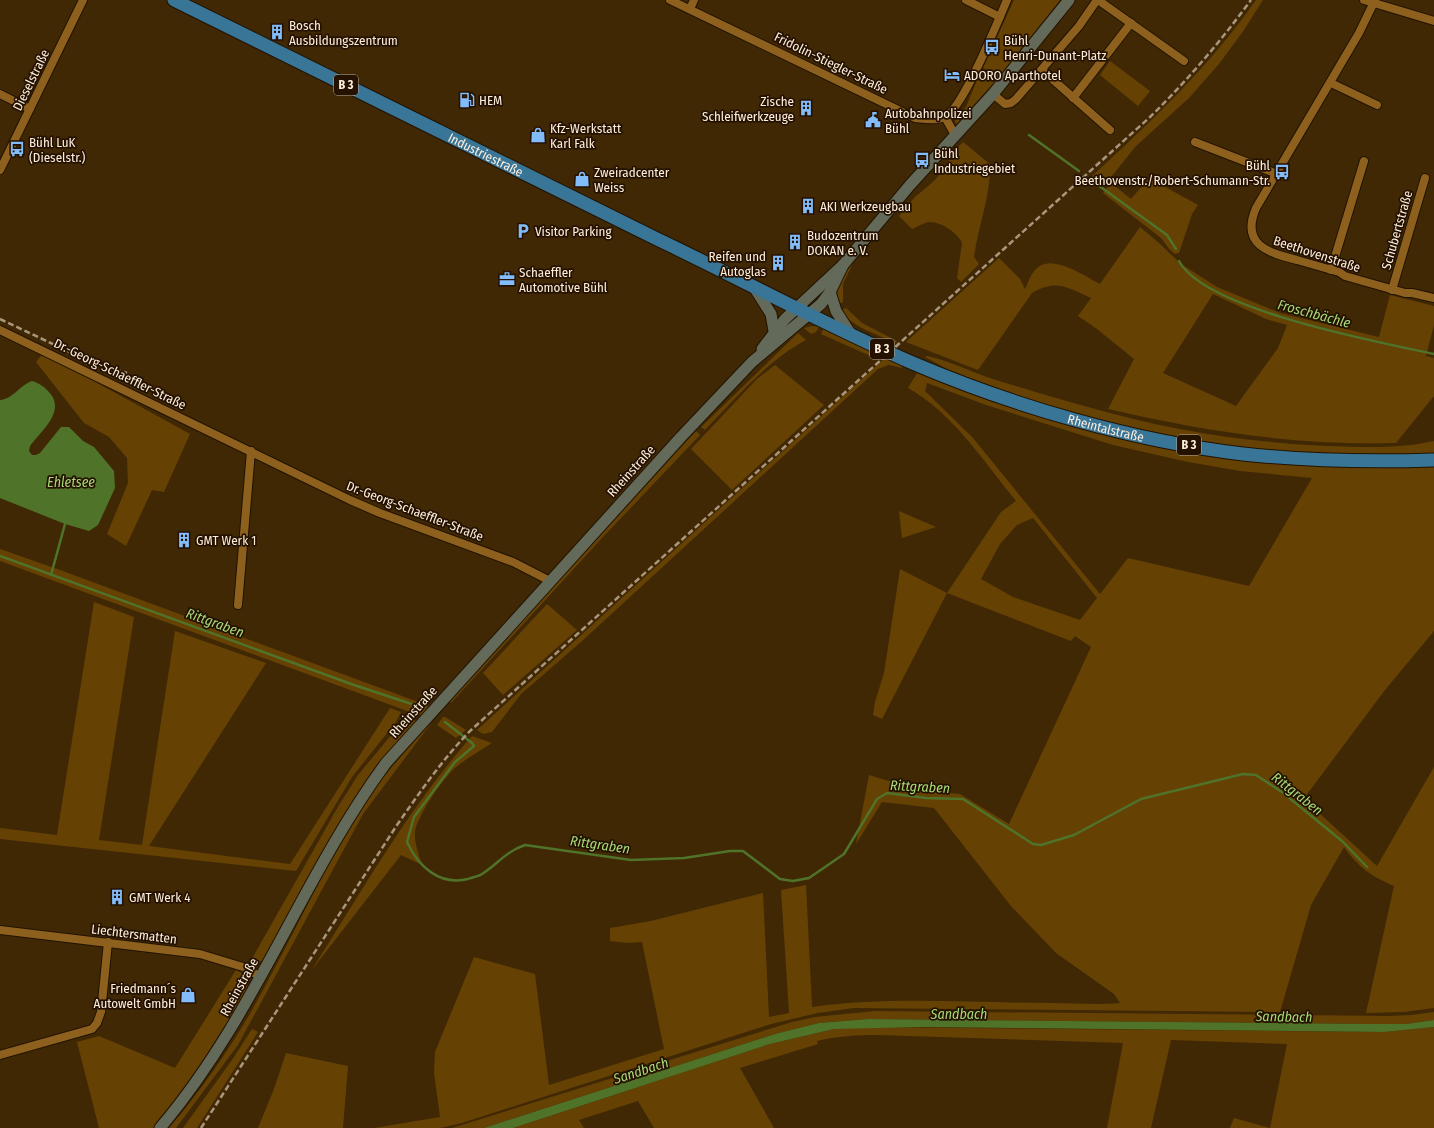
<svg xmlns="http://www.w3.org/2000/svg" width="1434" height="1128" font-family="'Fira Sans Condensed',sans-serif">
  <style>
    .green { fill: #664104; fill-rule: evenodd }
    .water { fill: #4f7329 }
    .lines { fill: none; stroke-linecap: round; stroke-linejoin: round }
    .stream { stroke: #4f7329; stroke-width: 2.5 }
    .street-casing { stroke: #211301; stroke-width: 10 }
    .secondary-casing { stroke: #211301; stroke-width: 13 }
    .primary-casing { stroke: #211301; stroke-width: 15 }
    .street { stroke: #8e601e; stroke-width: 8 }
    .secondary { stroke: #636a5a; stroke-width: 11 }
    .primary { stroke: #397597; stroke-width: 13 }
    .rail { stroke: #a9967c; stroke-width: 2.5; stroke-dasharray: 6 3; stroke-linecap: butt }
    .labels { text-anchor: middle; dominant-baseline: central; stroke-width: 3.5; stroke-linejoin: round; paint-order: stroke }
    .shield { fill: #241100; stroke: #bdac9a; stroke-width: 1 }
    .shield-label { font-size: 12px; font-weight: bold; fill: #feeedc }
    .poi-label { font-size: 13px; fill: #feeedc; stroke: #241100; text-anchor: start }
    .street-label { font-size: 13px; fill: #feeedc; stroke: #241100 }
    .water-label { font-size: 14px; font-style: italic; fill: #a6da77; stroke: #241100 }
  </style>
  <rect width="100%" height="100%" fill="#402805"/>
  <g class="green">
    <polygon points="1014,0 1060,0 997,79 957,124 955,122 956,117 966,107 977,80 982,82 988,70 983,68"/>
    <path d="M 1256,0 L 1263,0 L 1244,30 L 1219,64 L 1189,98 L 1136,146 L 1103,187 L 1091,177 C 1151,122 1209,67 1256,0 Z"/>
    <polygon points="1110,61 1150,91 1138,106 1100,75"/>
    <path d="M 963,142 L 990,164 C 991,196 978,226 974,257 L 979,264 L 961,282 L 957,278 L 962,243 C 958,233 941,222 930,222 C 925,222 917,227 912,229 L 899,216 L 915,197 L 934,181 L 947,165 L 952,153 Z"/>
    <polygon points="1149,178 1198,205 1192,214 1179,253 1175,254 1170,250 1161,238 1103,193 1111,183 1131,199"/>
    <path d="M 1140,227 L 1159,243 L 1181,264 L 1217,287 L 1280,313 L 1379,337 L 1390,295 L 1434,306 L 1434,325 L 1426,356 L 1434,358 L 1434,396 L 1396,443 C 1299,446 1202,431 1108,409 L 1134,359 L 1097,329 L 1078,316 L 1091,298 C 1067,287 1056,279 1032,293 L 978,370 L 906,342 L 999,258 L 1020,279 L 1025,289 C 1029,281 1032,270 1040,266 C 1056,256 1086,277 1100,284 ZM 1213,294 L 1266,319 L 1287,325 L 1278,348 L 1236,406 L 1163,373 Z"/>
    <path d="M 853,263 L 843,284 L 843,302 L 838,304 C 834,286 843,276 853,263 Z"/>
    <path d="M 846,308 L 862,323 L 897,341 L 895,343 C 878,334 850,327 841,310 Z"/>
    <polygon points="812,326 819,327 816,332 811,334 804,328"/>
    <polygon points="823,329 881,356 877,359 821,334"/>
    <path d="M 798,333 L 806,340 C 768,360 735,399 705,430 L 701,427 Z"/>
    <polygon points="43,353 190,434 164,492 152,490 126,546 107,534 128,483 127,458 109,437 84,423 36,362"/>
    <path d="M 927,356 C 952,361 974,374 999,381 C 1066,401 1133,422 1202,433 C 1243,440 1286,444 1328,446 C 1364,447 1399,449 1434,441 L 1434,456 L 1313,455 L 1183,440 L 1128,428 L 1019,398 L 958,375 L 925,357 Z"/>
    <polygon points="885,358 902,366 902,368 889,365 878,369 581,642 521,694 492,732 483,734 477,730"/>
    <polygon points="775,365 824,405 732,490 691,449 757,379"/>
    <path d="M 917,373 L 1013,407 L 1109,435 L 1364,467 L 1434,467 L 1434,631 L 1385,690 L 1302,801 L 1318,812 L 1377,866 L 1434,767 L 1434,1008 L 1404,1012 L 1366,1013 L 1394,886 C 1371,876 1359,868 1344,847 L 1311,905 L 1280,1012 L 854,1008 L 818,1013 L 771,1024 L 462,1123 L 440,1128 L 374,1128 L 440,1117 L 434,1073 L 435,1052 L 474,957 L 535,974 L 549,1085 L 664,1049 L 642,942 L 627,943 L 610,941 L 610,928 L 651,921 L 763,893 L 769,1017 L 789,1013 L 781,890 L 806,885 L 812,1007 C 889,996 974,1003 1053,1003 C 1075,1003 1098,1005 1120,1003 L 1114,994 L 1056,953 L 1011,906 L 934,808 L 882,802 L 856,844 L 869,775 L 918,790 L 960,794 L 1009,824 L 1091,647 L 1075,636 L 1071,641 L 947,593 L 882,719 L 873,715 L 875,702 L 884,673 L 900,569 L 947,593 L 1001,512 L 1016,501 C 984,462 953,413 908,388 ZM 927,383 L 986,405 L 1113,445 L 1188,462 L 1240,471 L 1312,478 L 1249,586 L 1128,558 L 1100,594 L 973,438 L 925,391 ZM 1033,518 L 1097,598 L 1080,620 L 1013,597 L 981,579 L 1000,544 L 1017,525 Z"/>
    <polygon points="696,431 700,435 602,538 451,703 449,700"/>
    <polygon points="899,511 936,527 902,538"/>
    <polygon points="0,549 60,570 432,707 424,714 418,715 0,561"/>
    <polygon points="94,602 134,617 99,840 142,845 175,631 266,663 149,846 290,864 390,708 401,712 396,722 352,777 296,871 0,839 0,828 57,835"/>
    <polygon points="547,604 577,630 503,695 483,673"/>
    <path d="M 438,714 L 363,814 L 238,1045 L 176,1128 L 169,1128 C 209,1081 243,1030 271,975 C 300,922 325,866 357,815 C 379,778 410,747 438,714 Z"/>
    <polygon points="407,716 415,720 416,723 390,752 354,801 292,912 263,960 252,965 250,962 339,805 358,775"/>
    <polygon points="443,717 445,717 466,730 456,738 437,725"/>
    <path d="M 472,736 L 492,743 C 480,751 467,758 456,767 C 443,778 417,816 415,832 C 414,843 419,855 422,865 L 401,855 L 311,971 C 362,891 409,807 472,736 Z"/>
    <polygon points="236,970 246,976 248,983 246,990 205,1064 155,1128 99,1128 77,1042 99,1036 175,1068"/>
    <polygon points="875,1011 1389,1016 1411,1015 1434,1012 1434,1020 1406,1024 1372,1024 868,1019 819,1023 775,1034 484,1128 452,1128 792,1022 815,1017"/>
    <path d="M 864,1027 L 1384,1032 L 1434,1027 L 1434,1128 L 1230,1128 L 1234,1118 L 1270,1128 L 1287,1044 L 1171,1040 L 1151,1128 L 1107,1128 L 1123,1043 L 877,1035 C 857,1035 837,1036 817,1041 L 818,1044 L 740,1068 L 774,1128 L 654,1128 L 638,1101 L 579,1120 L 584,1128 L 513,1128 L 770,1044 L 834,1029 Z"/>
    <polygon points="252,1029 258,1032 197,1128 183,1128 234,1057"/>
    <polygon points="286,1053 348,1066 343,1128 258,1128 274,1089"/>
  </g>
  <g class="water">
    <path d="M 32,381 C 39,383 43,386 48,391 C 67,410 43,429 30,446 L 29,451 L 32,455 L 36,455 L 40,453 L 61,427 L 69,427 L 83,441 L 94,447 L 114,471 L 115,488 L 98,525 L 89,531 L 65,524 L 0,498 L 0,400 C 13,399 20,385 32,381 Z"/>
    <polygon points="868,1019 1372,1024 1406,1024 1434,1020 1434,1027 1384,1032 921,1027 834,1029 770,1044 513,1128 484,1128 775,1034 819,1023"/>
  </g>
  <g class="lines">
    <g class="stream">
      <polyline points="1029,135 1079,171"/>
      <polyline points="1091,180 1167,235 1176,249"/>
      <path d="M 1179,261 C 1205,310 1379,342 1434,354"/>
      <polyline points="0,556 354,685 424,708"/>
      <polyline points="51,575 65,524"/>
      <path d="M 445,722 L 472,743 L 474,746 L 455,762 L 414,817 L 407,842 C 418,866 439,886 468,879 C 472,877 478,877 482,874 C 499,863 505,852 525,845 L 631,860 L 684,858 L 730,851 L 743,851 L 780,879 L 793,881 L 809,878 L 844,854 L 877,799 L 887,793 L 926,798 L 963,799 L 1033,844 L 1041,845 L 1074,835 L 1141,799 L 1243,774 L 1256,775 L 1282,792 L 1342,841 L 1367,867"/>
    </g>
    <defs>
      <g id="street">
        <path d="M 670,0 L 915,118 C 925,119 937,121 946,116 C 964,106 997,23 1007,0"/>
        <polyline points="966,0 1000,17"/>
        <polyline points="1098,0 1184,61"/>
        <polyline points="1364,0 1434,21"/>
        <path d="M 1375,0 L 1359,33 L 1256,208 C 1240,245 1269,253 1297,260 C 1311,264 1325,268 1339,272 L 1345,276 L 1405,293 L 1412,293 L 1434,298"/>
        <polyline points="690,9 694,0"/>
        <polyline points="1042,70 1110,130"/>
        <polyline points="1331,83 1377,105"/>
        <polyline points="0,94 30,109"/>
        <polyline points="993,94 1005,104 1011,103 1016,99 1079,26 1097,0"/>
        <polyline points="1073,98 1131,23"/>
        <polyline points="945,117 955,135"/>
        <polyline points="1195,142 1277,174"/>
        <polyline points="0,170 83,0"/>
        <polyline points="1331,270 1364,161"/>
        <polyline points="1392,290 1425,178"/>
        <polyline points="0,330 350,500 380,513 513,562 550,581"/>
        <polyline points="238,605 251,451"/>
        <polyline points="0,930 200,954 243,967 261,977"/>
        <polyline points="0,1055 92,1029 97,1023 101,1012 108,942"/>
      </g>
      <g id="secondary">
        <polyline points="754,287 771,314 774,331"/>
        <polyline points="830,292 836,311 850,333"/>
        <polyline points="762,349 785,319 843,265 910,185 993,94 1069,0"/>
        <path d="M 160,1128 C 254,1018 301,879 386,763 L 681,437 L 752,362 L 821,304 L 830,292 L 843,265"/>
      </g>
      <g id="primary">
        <path id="s1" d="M 174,0 C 335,79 496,160 657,239 C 743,280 827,326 915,364 C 1016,407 1134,441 1243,454 C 1307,461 1370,462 1434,460"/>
      </g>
    </defs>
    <use href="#street" class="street-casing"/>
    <use href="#secondary" class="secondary-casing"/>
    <use href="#primary" class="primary-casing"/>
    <use href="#street" class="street"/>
    <use href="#secondary" class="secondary"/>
    <use href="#primary" class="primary"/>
    <g class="rail">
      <polyline points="0,319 93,363 127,373"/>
      <path d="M 201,1128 L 397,825 C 420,792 442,760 470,731 L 1150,117 C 1187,81 1220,42 1251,0"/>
    </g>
  </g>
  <defs>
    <symbol id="building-bare" viewBox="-9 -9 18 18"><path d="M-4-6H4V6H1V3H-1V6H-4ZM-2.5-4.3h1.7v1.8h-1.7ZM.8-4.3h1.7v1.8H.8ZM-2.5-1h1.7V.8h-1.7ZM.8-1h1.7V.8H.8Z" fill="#83bcfb" stroke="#241100" stroke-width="2.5" paint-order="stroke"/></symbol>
    <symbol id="bus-bare" viewBox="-9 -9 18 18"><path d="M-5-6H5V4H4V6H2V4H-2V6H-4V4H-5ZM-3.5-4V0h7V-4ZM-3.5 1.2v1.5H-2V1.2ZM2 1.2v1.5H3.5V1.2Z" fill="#83bcfb" stroke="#241100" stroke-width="2.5" paint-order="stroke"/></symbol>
    <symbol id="hotel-bare" viewBox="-9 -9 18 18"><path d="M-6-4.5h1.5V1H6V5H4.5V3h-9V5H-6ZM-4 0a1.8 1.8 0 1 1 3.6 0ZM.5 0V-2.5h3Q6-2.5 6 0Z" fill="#83bcfb" stroke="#241100" stroke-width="2.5" paint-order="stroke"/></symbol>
    <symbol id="fuel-bare" viewBox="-9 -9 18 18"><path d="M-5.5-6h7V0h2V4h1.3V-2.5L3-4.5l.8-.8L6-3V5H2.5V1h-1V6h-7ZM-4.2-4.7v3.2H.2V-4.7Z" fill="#83bcfb" stroke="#241100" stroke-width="2.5" paint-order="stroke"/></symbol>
    <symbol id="civic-bare" viewBox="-9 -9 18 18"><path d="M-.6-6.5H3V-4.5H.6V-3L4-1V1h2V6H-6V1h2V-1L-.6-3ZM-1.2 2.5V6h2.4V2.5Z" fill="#83bcfb" stroke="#241100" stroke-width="2.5" paint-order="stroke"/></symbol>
    <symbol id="shop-bare" viewBox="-9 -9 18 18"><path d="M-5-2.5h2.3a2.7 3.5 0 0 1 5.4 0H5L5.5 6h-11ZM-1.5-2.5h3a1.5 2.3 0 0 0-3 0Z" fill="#83bcfb" stroke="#241100" stroke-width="2.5" paint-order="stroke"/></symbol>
    <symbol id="parking-bare" viewBox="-9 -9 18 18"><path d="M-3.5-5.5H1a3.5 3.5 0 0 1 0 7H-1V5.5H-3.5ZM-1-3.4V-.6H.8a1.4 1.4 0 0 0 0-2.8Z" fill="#83bcfb" stroke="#241100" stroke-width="2.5" paint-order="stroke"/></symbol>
    <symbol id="office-bare" viewBox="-9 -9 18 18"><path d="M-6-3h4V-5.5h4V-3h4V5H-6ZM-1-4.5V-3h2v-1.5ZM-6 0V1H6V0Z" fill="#83bcfb" stroke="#241100" stroke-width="2.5" paint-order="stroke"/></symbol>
  </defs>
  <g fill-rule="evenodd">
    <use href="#building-bare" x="266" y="21" width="22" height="22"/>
    <use href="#bus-bare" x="981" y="36" width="22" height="22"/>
    <use href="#hotel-bare" x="941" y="64" width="22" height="22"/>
    <use href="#fuel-bare" x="456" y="89" width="22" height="22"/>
    <use href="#building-bare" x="795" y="97" width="22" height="22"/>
    <use href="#civic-bare" x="862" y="109" width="22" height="22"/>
    <use href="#shop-bare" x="527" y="124" width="22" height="22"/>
    <use href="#bus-bare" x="6" y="138" width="22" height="22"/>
    <use href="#bus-bare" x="911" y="149" width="22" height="22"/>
    <use href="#bus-bare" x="1271" y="161" width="22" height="22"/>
    <use href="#shop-bare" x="571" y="168" width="22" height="22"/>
    <use href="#building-bare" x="797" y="195" width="22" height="22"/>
    <use href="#parking-bare" x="512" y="220" width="22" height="22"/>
    <use href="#building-bare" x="784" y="231" width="22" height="22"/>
    <use href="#building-bare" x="767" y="252" width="22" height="22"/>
    <use href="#office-bare" x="496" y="268" width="22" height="22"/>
    <use href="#building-bare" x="173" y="529" width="22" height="22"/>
    <use href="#building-bare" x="106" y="886" width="22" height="22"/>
    <use href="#shop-bare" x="177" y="984" width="22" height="22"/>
  </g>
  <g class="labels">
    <g class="shield">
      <rect x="334" y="75" width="24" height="20" rx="3"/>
      <rect x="870" y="339" width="24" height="20" rx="3"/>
      <rect x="1177" y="435" width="24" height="20" rx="3"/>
    </g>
    <g class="shield-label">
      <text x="346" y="85">B 3</text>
      <text x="882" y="349">B 3</text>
      <text x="1189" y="445">B 3</text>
    </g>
    <g class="poi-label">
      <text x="289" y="25">Bosch<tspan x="289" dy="15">Ausbildungszentrum</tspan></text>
      <text x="1004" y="40">Bühl<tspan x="1004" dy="15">Henri-Dunant-Platz</tspan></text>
      <text x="964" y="75">ADORO Aparthotel</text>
      <text x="479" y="100">HEM</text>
      <text x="794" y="101" text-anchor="end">Zische<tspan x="794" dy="15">Schleifwerkzeuge</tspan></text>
      <text x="885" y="113">Autobahnpolizei<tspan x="885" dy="15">Bühl</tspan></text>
      <text x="550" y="128">Kfz-Werkstatt<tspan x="550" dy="15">Karl Falk</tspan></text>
      <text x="29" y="142">Bühl LuK<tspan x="29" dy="15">(Dieselstr.)</tspan></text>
      <text x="934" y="153">Bühl<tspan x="934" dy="15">Industriegebiet</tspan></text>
      <text x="1270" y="165" text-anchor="end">Bühl<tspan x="1270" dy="15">Beethovenstr./Robert-Schumann-Str.</tspan></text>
      <text x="594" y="172">Zweiradcenter<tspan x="594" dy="15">Weiss</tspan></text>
      <text x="820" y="206">AKI Werkzeugbau</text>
      <text x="535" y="231">Visitor Parking</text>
      <text x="807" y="235">Budozentrum<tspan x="807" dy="15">DOKAN e. V.</tspan></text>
      <text x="766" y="256" text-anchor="end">Reifen und<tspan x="766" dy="15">Autoglas</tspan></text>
      <text x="519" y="272">Schaeffler<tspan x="519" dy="15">Automotive Bühl</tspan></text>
      <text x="196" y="540">GMT Werk 1</text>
      <text x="129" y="897">GMT Werk 4</text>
      <text x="176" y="988" text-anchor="end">Friedmann´s<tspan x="176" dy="15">Autowelt GmbH</tspan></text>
    </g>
    <g class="street-label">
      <text transform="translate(831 63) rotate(26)">Fridolin-Stiegler-Straße</text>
      <text transform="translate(31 80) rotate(-64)">Dieselstraße</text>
      <text stroke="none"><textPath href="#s1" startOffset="348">Industriestraße</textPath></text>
      <text transform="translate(1397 230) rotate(-74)">Schubertstraße</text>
      <text transform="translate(1317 254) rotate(18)">Beethovenstraße</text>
      <text transform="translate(120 374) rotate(26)">Dr.-Georg-Schaeffler-Straße</text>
      <text stroke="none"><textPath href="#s1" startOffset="1027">Rheintalstraße</textPath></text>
      <text transform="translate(631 471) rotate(-48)">Rheinstraße</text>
      <text transform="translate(415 511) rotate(21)">Dr.-Georg-Schaeffler-Straße</text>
      <text transform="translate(413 712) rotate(-48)">Rheinstraße</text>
      <text transform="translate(134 934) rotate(7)">Liechtersmatten</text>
      <text transform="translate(239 987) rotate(-61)">Rheinstraße</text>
    </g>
    <g class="water-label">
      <text transform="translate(1314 314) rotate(15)">Froschbächle</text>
      <text x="71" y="482">Ehletsee</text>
      <text transform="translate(215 623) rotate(20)">Rittgraben</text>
      <text transform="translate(920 787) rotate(3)">Rittgraben</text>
      <text transform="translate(1297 794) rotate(38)">Rittgraben</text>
      <text transform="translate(600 845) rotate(8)">Rittgraben</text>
      <text x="959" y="1014">Sandbach</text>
      <text transform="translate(1284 1017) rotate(1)">Sandbach</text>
      <text transform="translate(641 1071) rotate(-18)">Sandbach</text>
    </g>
  </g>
</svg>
